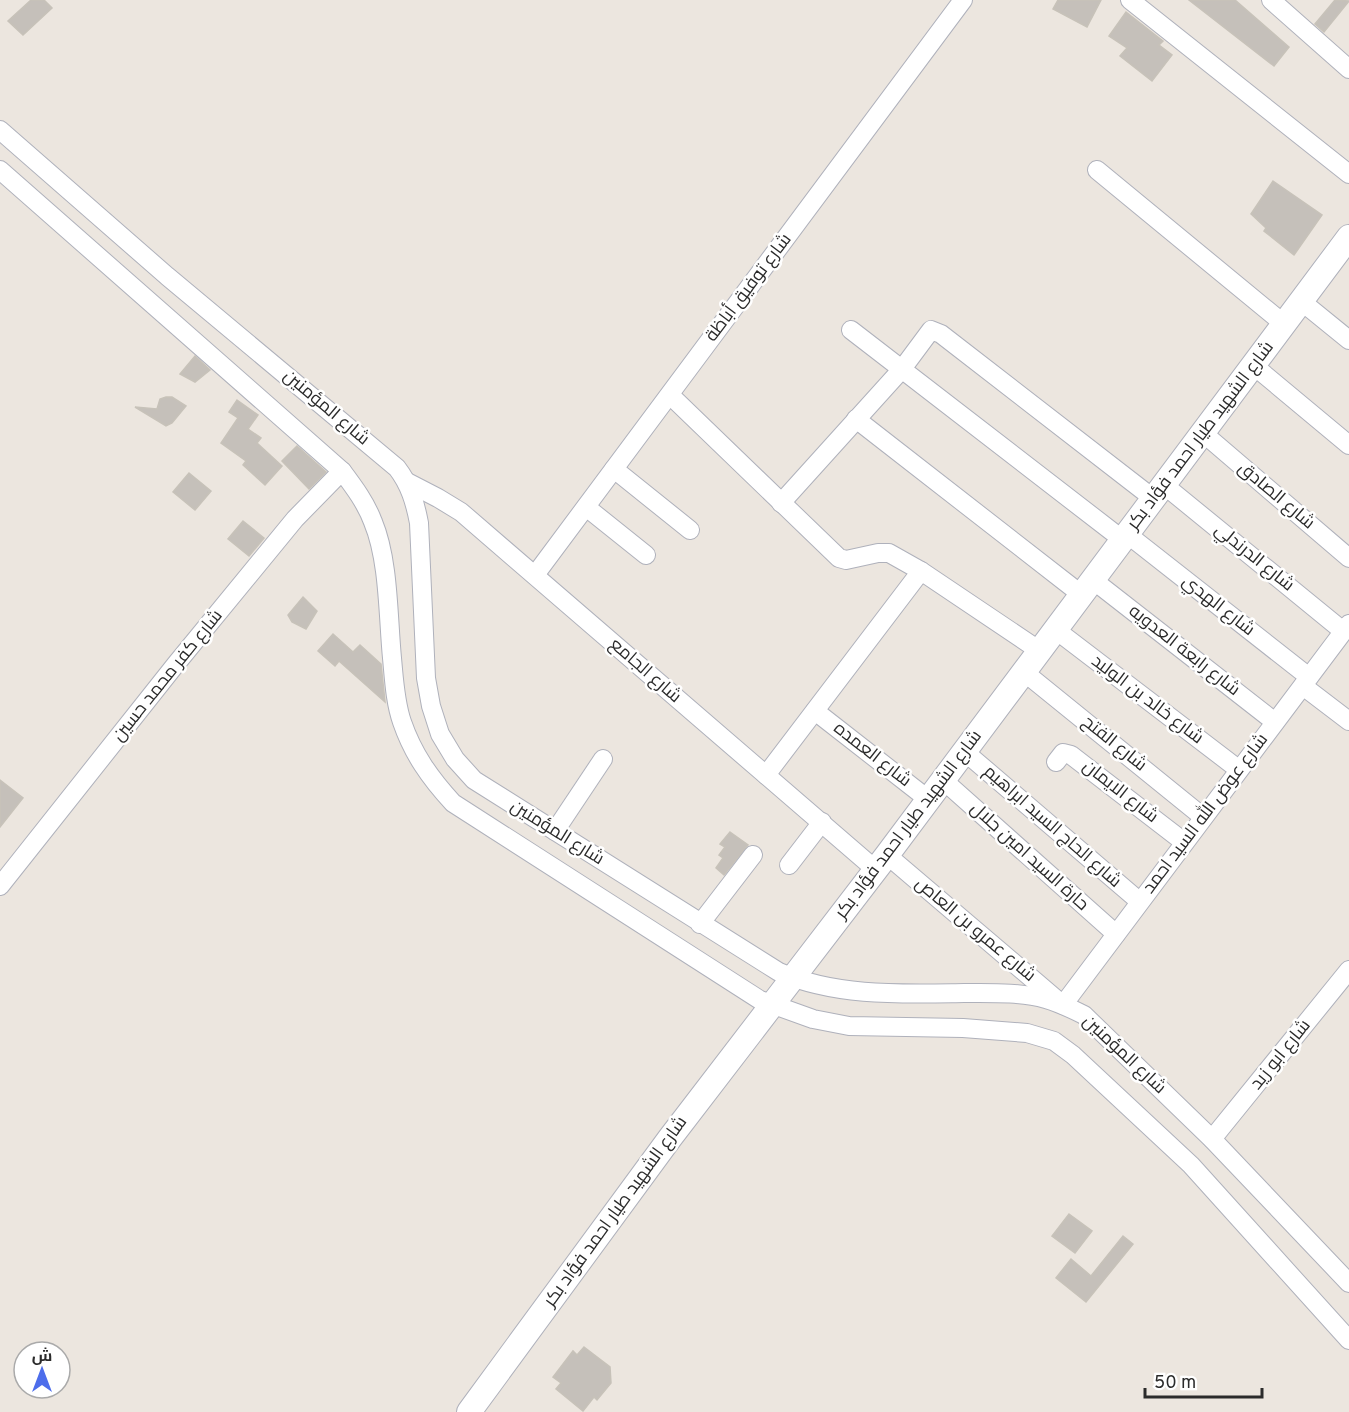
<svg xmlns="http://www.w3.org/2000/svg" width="1349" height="1412" font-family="Overpass,Cairo,sans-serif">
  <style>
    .building { fill: #c5c0ba; stroke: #c7c2b9; stroke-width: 1.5 }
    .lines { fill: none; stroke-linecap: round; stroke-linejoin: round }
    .minor-casing { stroke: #afb1bb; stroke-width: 20 }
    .tertiary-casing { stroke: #afb1bb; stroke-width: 26 }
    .minor { stroke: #fff; stroke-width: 18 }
    .tertiary { stroke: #fff; stroke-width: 24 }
    .labels { text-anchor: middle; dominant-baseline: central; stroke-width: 5; stroke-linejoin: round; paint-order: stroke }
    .street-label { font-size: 18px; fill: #2b2b2b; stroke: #fff }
  </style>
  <rect width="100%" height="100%" fill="#ece6df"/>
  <g class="building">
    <polygon points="31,0 44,0 52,8 23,35 8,21"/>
    <polygon points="1058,0 1101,0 1087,27 1053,9"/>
    <polygon points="1189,0 1235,0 1289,47 1274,66"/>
    <polygon points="1335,0 1349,1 1324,32 1315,24"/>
    <polygon points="1126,12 1163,41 1159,45 1172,55 1152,81 1120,56 1127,48 1109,36"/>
    <polygon points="1273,181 1322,215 1294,255 1264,231 1266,228 1251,214"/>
    <polygon points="195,356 210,370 195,382 180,374"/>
    <polygon points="166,397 172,397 186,406 172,423 166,426 135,407 157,409 160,399"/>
    <polygon points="237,400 258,415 248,429 261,438 257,443 282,466 265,485 243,465 246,461 221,443 238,418 229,412"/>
    <polygon points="297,446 326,472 309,489 282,461"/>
    <polygon points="189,473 211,491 195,510 173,492"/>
    <polygon points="243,521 264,538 249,556 228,539"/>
    <polygon points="303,597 317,611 306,629 292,622 288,615"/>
    <polygon points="333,634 353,652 360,645 381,664 385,702 339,661 335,666 318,651"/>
    <polygon points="0,780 23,798 0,827"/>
    <polygon points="730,832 748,845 724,875 716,868 723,858 719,855 725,847 720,844"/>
    <polygon points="1069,1214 1092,1231 1075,1253 1052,1236"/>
    <polygon points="1123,1236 1133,1244 1086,1302 1056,1278 1071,1259 1091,1276"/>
    <polygon points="584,1347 610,1367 611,1383 597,1400 594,1397 583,1411 556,1389 561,1383 553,1377 573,1351 577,1355"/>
  </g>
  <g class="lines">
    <defs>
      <g id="minor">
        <polyline points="1130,0 1349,174"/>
        <polyline points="1271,0 1349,69"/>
        <path d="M 0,130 L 167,276 L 397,468 C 410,485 415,502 419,523 L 426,678 L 431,706 L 440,734 L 455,759 L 474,780 L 779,972 C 837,997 902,994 964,993 C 992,993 1020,992 1046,999 C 1060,1003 1072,1009 1084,1015 L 1212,1139 L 1349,1283"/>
        <path d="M 0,170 L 342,471 C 354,487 366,503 373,522 C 389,560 388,617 392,658 C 394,679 395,702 402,722 C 413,754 430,778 453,803 L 760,1000 L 813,1019 L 849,1026 L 963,1028 L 1027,1033 L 1054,1041 L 1073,1055 L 1191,1165 L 1349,1340"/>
        <polyline points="1097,170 1284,324"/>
        <polyline points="1301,301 1349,340"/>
        <polyline points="851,330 1123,540"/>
        <polyline points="1253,365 1349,445"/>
        <polyline points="670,395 839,558 846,560 878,553 889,553 921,571 1040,651"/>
        <polyline points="856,419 1082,595"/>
        <polyline points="1203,433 1349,558"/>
        <polyline points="614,469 690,530"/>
        <polyline points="407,482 438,498 461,512 876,870"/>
        <polyline points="1164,485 1343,631"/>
        <polyline points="781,503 902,369 931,330 941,334 1154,499"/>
        <polyline points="586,507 646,555"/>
        <polyline points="1127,534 1309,677"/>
        <polyline points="535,575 963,0"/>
        <polyline points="1093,580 1275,722"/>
        <polyline points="1056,630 1238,769"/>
        <polyline points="1024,672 1203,817"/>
        <polyline points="1303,686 1349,721"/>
        <polyline points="815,711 929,800"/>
        <polyline points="965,752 1139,901"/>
        <polyline points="1056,762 1063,753 1071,755 1184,842"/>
        <polyline points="766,775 921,571"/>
        <polyline points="943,780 1116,934"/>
        <polyline points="555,831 603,759"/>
        <polyline points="887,855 1063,1005 1349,624"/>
        <polyline points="789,865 822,822"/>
        <polyline points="0,886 176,664 295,519 342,471"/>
        <polyline points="700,924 753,855"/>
        <polyline points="1212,1139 1349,970"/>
      </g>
      <polyline id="tertiary" points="469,1412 670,1138 887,855 1349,237"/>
    </defs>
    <use href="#minor" class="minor-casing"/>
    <use href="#tertiary" class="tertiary-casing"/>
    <use href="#minor" class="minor"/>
    <use href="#tertiary" class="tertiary"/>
  </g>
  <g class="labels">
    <g class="street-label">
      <text transform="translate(749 288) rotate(-53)">شارع توفيق أباظة</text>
      <text transform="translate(326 408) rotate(40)">شارع المؤمنين</text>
      <text transform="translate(1201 436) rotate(-53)">شارع الشهيد طيار احمد فؤاد بكر</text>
      <text transform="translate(1276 496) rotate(40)">شارع الصادق</text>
      <text transform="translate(1254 558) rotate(39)">شارع الدرندلي</text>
      <text transform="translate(1218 606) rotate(38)">شارع الهدي</text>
      <text transform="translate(1184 651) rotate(38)">شارع رابعة العدويه</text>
      <text transform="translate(645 671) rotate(41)">شارع الجامع</text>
      <text transform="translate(168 676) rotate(-51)">شارع كفر محمد حسين</text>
      <text transform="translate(1147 700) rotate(37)">شارع خالد بن الوليد</text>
      <text transform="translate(1114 744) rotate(39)">شارع الفتح</text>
      <text transform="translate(872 755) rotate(38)">شارع العمده</text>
      <text transform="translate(1120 792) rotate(38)">شارع الايمان</text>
      <text transform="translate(1206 814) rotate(-53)">شارع عوض الله السيد احمد</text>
      <text transform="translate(909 825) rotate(-53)">شارع الشهيد طيار احمد فؤاد بكر</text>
      <text transform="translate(1052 827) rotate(41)">شارع الحاج السيد ابراهيم</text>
      <text transform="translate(557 833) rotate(32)">شارع المؤمنين</text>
      <text transform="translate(1029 857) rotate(42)">حارة السيد امين جلال</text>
      <text transform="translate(975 930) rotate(40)">شارع عمرو بن العاص</text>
      <text transform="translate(1124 1055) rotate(43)">شارع المؤمنين</text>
      <text transform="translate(1281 1055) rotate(-51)">شارع ابو زيد</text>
      <text transform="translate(616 1212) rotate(-54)">شارع الشهيد طيار احمد فؤاد بكر</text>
    </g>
  </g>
  <g transform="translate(42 1370)"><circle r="28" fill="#ffffff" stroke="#aaaaaa" stroke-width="1.5"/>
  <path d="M0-4.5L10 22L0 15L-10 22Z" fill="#4d6deb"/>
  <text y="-9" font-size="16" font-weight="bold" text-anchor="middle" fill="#2b2b2b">ش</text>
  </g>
  <path d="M1145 1388v9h117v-9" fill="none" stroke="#2b2b2b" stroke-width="3"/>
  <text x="1154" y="1388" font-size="18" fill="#2b2b2b" stroke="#ffffff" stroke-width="4.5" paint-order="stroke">50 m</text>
</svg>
